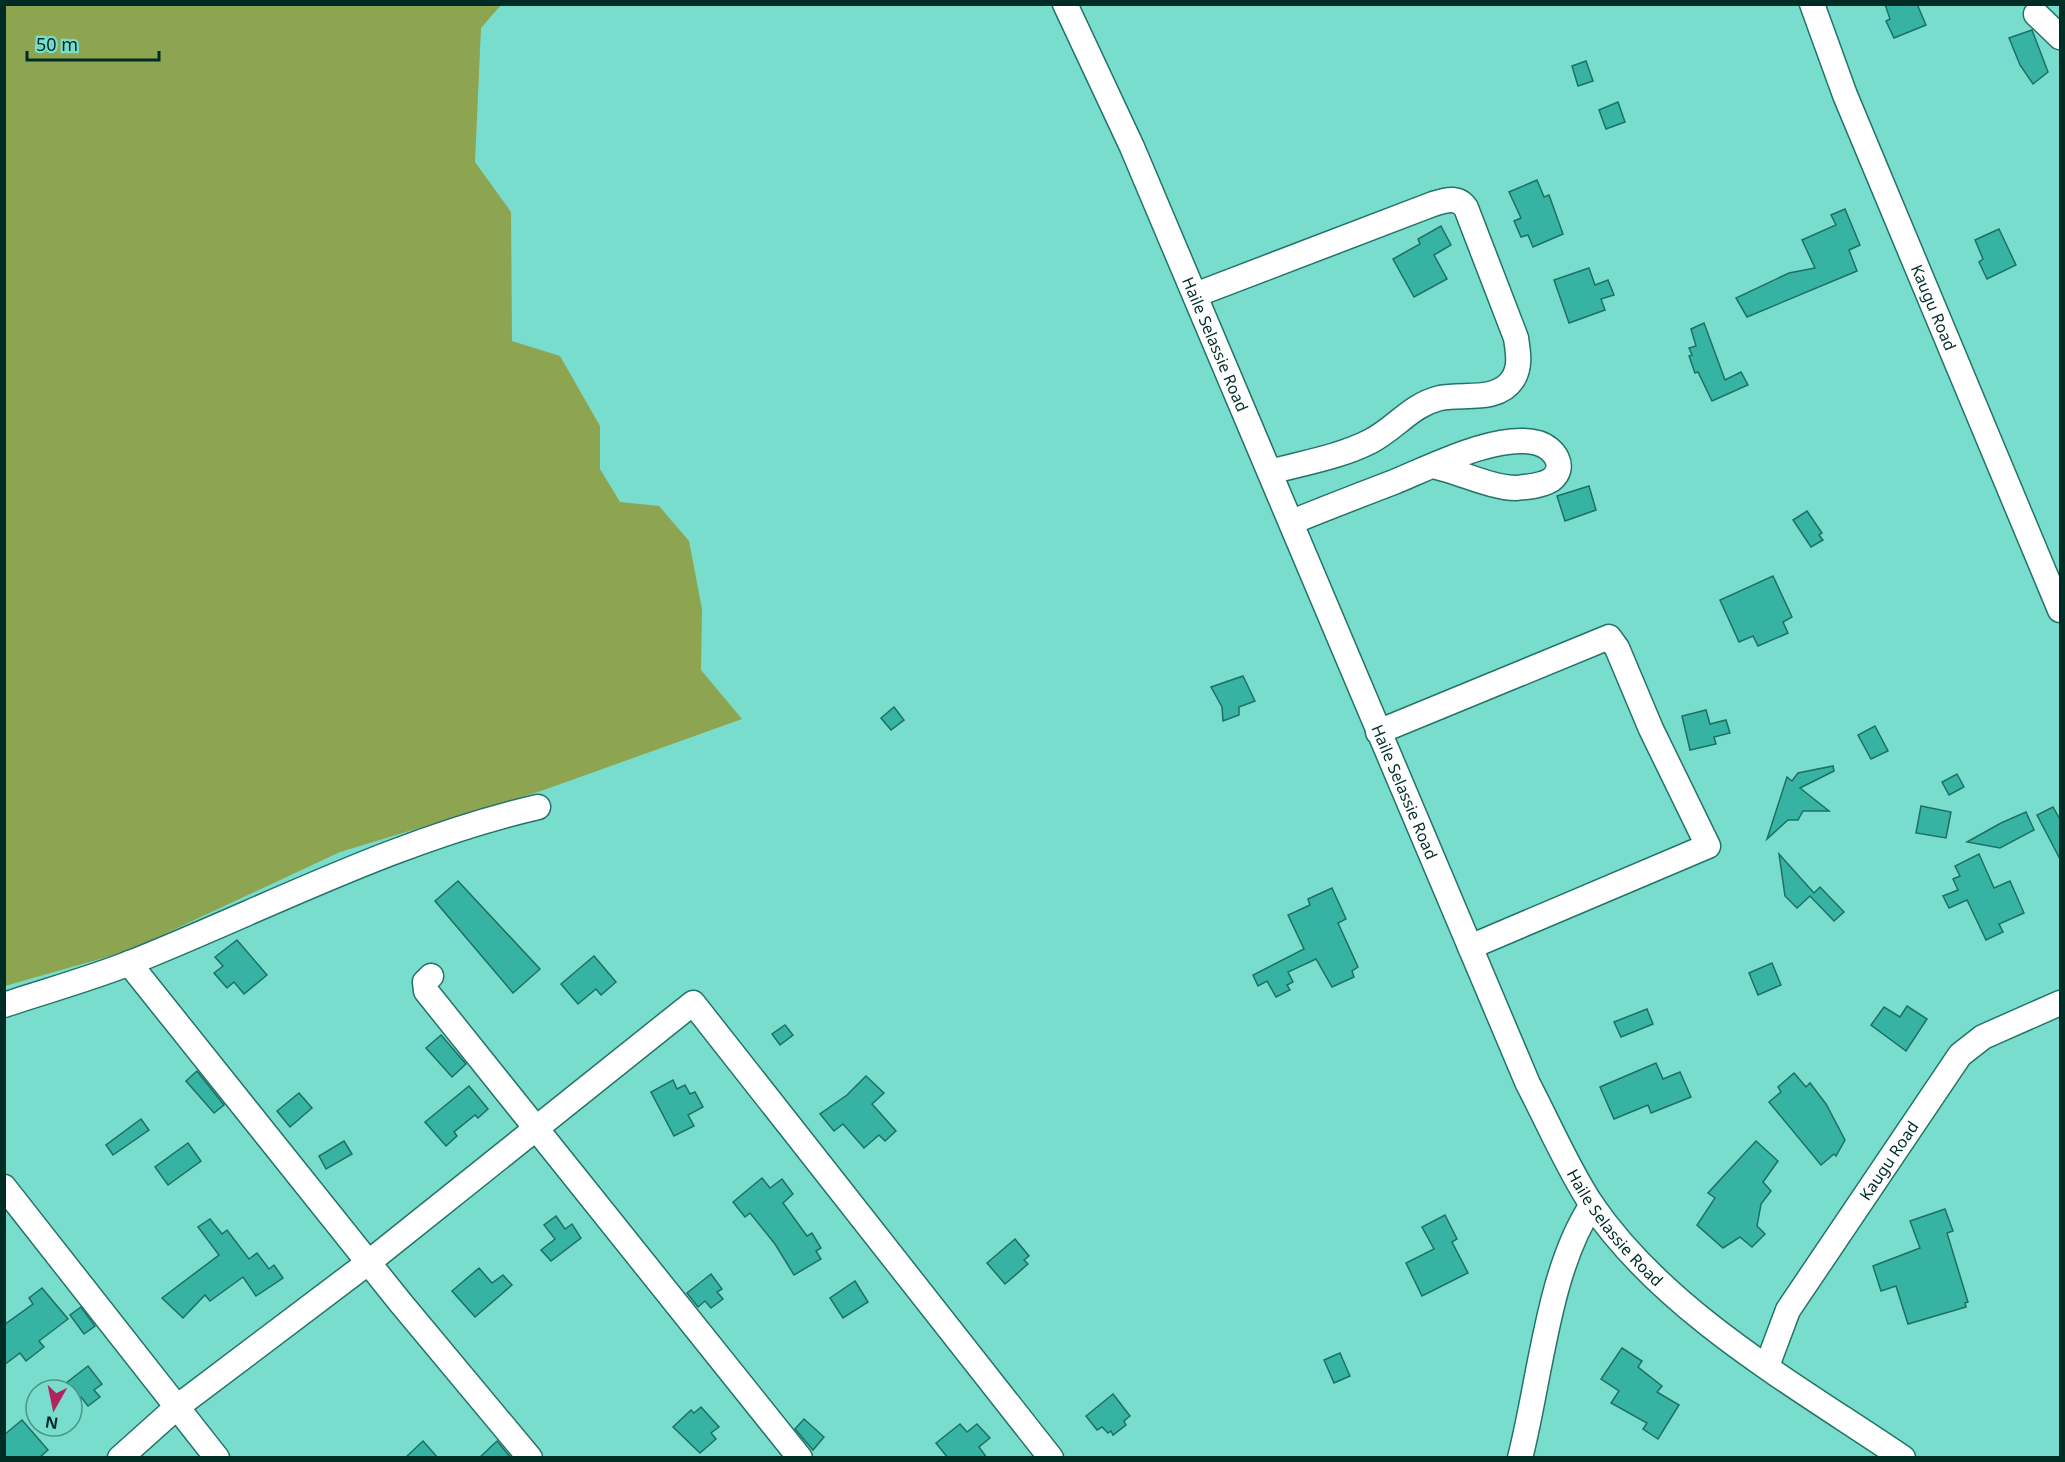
<svg xmlns="http://www.w3.org/2000/svg" width="2065" height="1462" font-family="'Noto Sans',sans-serif">
  <style>
    .green { fill: #8da550 }
    .building { fill: #36b3a2; stroke: #1e6f64; stroke-width: 1.5 }
    .lines { fill: none; stroke-linecap: round; stroke-linejoin: round }
    .minor-casing { stroke: #237368; stroke-width: 27 }
    .minor { stroke: #fff; stroke-width: 24 }
    .labels { text-anchor: middle; dominant-baseline: central; stroke-width: 5; stroke-linejoin: round; paint-order: stroke }
    .street-label { font-size: 16px; fill: #002c26; stroke: #79ddcd }
  </style>
  <rect width="100%" height="100%" fill="#79ddcd"/>
  <polygon class="green" points="5,5 501,5 481,28 475,162 511,212 512,341 560,356 600,426 600,469 620,502 659,506 689,541 702,609 701,670 742,719 541,791 340,852 128,951 5,986"/>
  <g class="building">
    <polygon points="1885,4 1917,4 1926,25 1894,38 1886,21 1890,19"/>
    <polygon points="2032,30 2048,72 2033,84 2020,65 2009,38"/>
    <polygon points="1586,61 1593,81 1578,86 1572,66"/>
    <polygon points="1618,102 1625,122 1606,129 1599,110"/>
    <polygon points="1537,180 1544,197 1549,195 1563,234 1533,247 1528,235 1521,237 1514,221 1521,218 1509,192"/>
    <polygon points="1845,209 1860,245 1849,250 1857,271 1747,317 1736,298 1789,273 1815,268 1802,240 1836,225 1831,215"/>
    <polygon points="1441,226 1451,245 1434,255 1447,279 1414,297 1393,259 1420,244 1418,239"/>
    <polygon points="1999,229 2016,265 1987,279 1979,262 1983,259 1975,240"/>
    <polygon points="1589,268 1595,285 1608,280 1614,295 1601,299 1605,310 1569,323 1554,280"/>
    <polygon points="1704,323 1725,380 1741,372 1748,385 1712,401 1698,372 1695,373 1689,356 1692,355 1689,348 1696,346 1691,329"/>
    <polygon points="1589,486 1596,510 1565,521 1557,496"/>
    <polygon points="1807,511 1822,533 1819,535 1823,540 1811,547 1793,520"/>
    <polygon points="1773,576 1792,617 1783,622 1788,633 1758,646 1753,636 1739,642 1720,600"/>
    <polygon points="1243,676 1255,701 1239,707 1239,715 1223,721 1222,707 1211,687"/>
    <polygon points="894,707 904,720 891,730 881,718"/>
    <polygon points="1706,710 1710,724 1726,720 1730,733 1714,737 1716,744 1690,750 1682,716"/>
    <polygon points="1875,726 1888,751 1871,759 1858,735"/>
    <polygon points="1833,766 1834,771 1800,788 1829,811 1803,811 1798,820 1788,820 1767,839 1787,777 1792,781 1798,773"/>
    <polygon points="1957,774 1964,787 1949,795 1942,782"/>
    <polygon points="1921,806 1951,812 1946,838 1916,833"/>
    <polygon points="2053,807 2061,821 2061,861 2037,815"/>
    <polygon points="2026,812 2034,830 2000,848 1967,842 2001,823"/>
    <polygon points="1779,854 1814,893 1820,887 1844,912 1834,921 1810,896 1797,908 1785,896"/>
    <polygon points="1979,854 1994,888 2010,881 2024,913 1999,924 2003,932 1986,940 1967,900 1949,908 1943,896 1958,890 1953,879 1960,876 1955,866"/>
    <polygon points="458,881 540,969 513,993 435,901"/>
    <polygon points="1332,888 1346,919 1338,923 1358,967 1352,971 1354,977 1332,987 1316,959 1288,972 1293,982 1287,985 1290,990 1276,997 1267,981 1258,986 1253,975 1304,949 1288,915 1310,905 1308,899"/>
    <polygon points="237,940 267,975 244,994 234,982 227,988 214,973 223,966 215,957"/>
    <polygon points="594,956 616,982 601,995 596,989 578,1004 561,984"/>
    <polygon points="1772,963 1781,985 1758,995 1749,973"/>
    <polygon points="1907,1006 1927,1019 1906,1051 1871,1025 1884,1007 1900,1017"/>
    <polygon points="1647,1009 1653,1024 1621,1037 1614,1022"/>
    <polygon points="785,1025 793,1035 780,1045 772,1034"/>
    <polygon points="441,1035 466,1064 452,1077 426,1048"/>
    <polygon points="1656,1063 1663,1079 1680,1072 1691,1097 1651,1113 1648,1105 1614,1119 1600,1087"/>
    <polygon points="197,1071 224,1105 214,1113 186,1081"/>
    <polygon points="1794,1073 1806,1087 1810,1083 1826,1104 1845,1140 1836,1156 1834,1154 1821,1165 1769,1102 1781,1092 1778,1087"/>
    <polygon points="866,1076 884,1093 872,1104 896,1131 885,1141 879,1135 864,1148 843,1124 834,1131 820,1114 847,1095"/>
    <polygon points="673,1080 677,1089 685,1085 690,1094 695,1092 703,1107 688,1115 694,1126 674,1136 651,1092"/>
    <polygon points="469,1086 488,1109 478,1118 475,1115 454,1132 457,1136 446,1146 425,1122"/>
    <polygon points="299,1093 312,1108 290,1127 277,1111"/>
    <polygon points="141,1119 149,1130 113,1155 106,1145"/>
    <polygon points="344,1141 352,1154 326,1169 319,1156"/>
    <polygon points="1756,1141 1778,1161 1763,1182 1771,1191 1761,1204 1757,1226 1765,1234 1752,1247 1740,1237 1723,1248 1697,1225 1715,1198 1708,1193"/>
    <polygon points="188,1143 201,1161 168,1185 155,1167"/>
    <polygon points="762,1178 770,1188 782,1179 793,1194 783,1203 807,1236 812,1233 821,1248 816,1251 821,1259 794,1275 775,1244 750,1213 745,1217 733,1202"/>
    <polygon points="1945,1209 1953,1231 1947,1233 1968,1302 1965,1303 1966,1307 1908,1324 1896,1286 1881,1291 1873,1266 1920,1248 1910,1221"/>
    <polygon points="1445,1215 1457,1239 1452,1242 1468,1273 1422,1296 1406,1263 1434,1249 1422,1227"/>
    <polygon points="556,1216 565,1229 572,1224 581,1238 551,1261 541,1250 555,1239 544,1225"/>
    <polygon points="210,1219 222,1234 227,1230 249,1259 257,1253 269,1269 274,1265 283,1278 256,1296 243,1277 210,1301 205,1295 183,1318 162,1298 219,1255 198,1227"/>
    <polygon points="1015,1239 1029,1256 1024,1260 1028,1264 1005,1284 987,1263"/>
    <polygon points="479,1268 492,1283 503,1275 512,1285 475,1317 452,1291"/>
    <polygon points="711,1274 722,1289 717,1292 723,1299 711,1308 705,1301 698,1307 687,1293"/>
    <polygon points="855,1281 868,1302 843,1318 830,1298"/>
    <polygon points="42,1288 68,1319 39,1341 44,1347 26,1361 20,1353 4,1365 4,1325 33,1304 29,1298"/>
    <polygon points="81,1307 95,1326 84,1334 70,1315"/>
    <polygon points="1622,1348 1642,1361 1638,1367 1662,1386 1657,1392 1679,1405 1658,1439 1643,1429 1647,1423 1611,1403 1619,1391 1601,1379"/>
    <polygon points="1340,1353 1350,1376 1334,1383 1324,1360"/>
    <polygon points="88,1366 102,1384 94,1390 100,1397 88,1406 81,1397 72,1404 72,1390 57,1390"/>
    <polygon points="1113,1394 1130,1416 1124,1421 1126,1425 1113,1435 1111,1431 1108,1433 1102,1427 1097,1430 1086,1416"/>
    <polygon points="701,1407 719,1427 711,1433 716,1439 700,1453 673,1427 691,1410 694,1413"/>
    <polygon points="804,1419 824,1437 813,1450 795,1429"/>
    <polygon points="22,1420 48,1450 39,1458 4,1458 4,1435"/>
    <polygon points="960,1424 967,1432 977,1424 990,1438 979,1447 987,1458 948,1458 936,1443"/>
    <polygon points="423,1441 438,1458 405,1458"/>
    <polygon points="497,1441 511,1458 479,1458"/>
  </g>
  <g class="lines">
    <defs>
      <g id="minor">
        <path id="s1" d="M 1065,4 L 1132,147 L 1528,1084 C 1548,1122 1569,1171 1592,1205 C 1666,1313 1797,1386 1903,1458"/>
        <path id="s2" d="M 1812,4 L 1845,95 L 2060,610"/>
        <polyline points="2036,14 2060,37"/>
        <path d="M 1195,295 L 1433,204 C 1446,200 1458,196 1466,208 L 1516,338 C 1518,352 1521,366 1513,379 C 1497,403 1464,393 1440,398 C 1411,405 1396,428 1371,441 C 1340,457 1303,463 1270,472"/>
        <path d="M 1292,522 C 1326,508 1360,495 1394,482 C 1431,467 1498,432 1538,443 C 1554,448 1568,467 1551,480 C 1541,486 1527,487 1516,488 C 1491,488 1458,471 1432,466"/>
        <polyline points="1378,732 1609,637 1617,648 1651,729 1708,846 1470,947"/>
        <polyline points="129,963 400,1302 530,1458"/>
        <polyline points="431,976 425,982 426,991 800,1458"/>
        <path d="M 4,1005 C 46,991 89,979 130,963 C 265,909 395,840 538,807"/>
        <polyline points="4,1187 217,1458"/>
        <path id="s3" d="M 1767,1366 L 1788,1310 L 1960,1055 L 1983,1037 L 2060,1003"/>
        <polyline points="120,1458 177,1407 369,1262 693,1003 1051,1458"/>
        <path d="M 1520,1458 C 1540,1381 1548,1270 1592,1205"/>
      </g>
    </defs>
    <use href="#minor" class="minor-casing"/>
    <use href="#minor" class="minor"/>
  </g>
  <g class="labels">
    <g class="street-label">
      <text stroke="none"><textPath href="#s2" startOffset="327">Kaugu Road</textPath></text>
      <text stroke="none"><textPath href="#s1" startOffset="372">Haile Selassie Road</textPath></text>
      <text stroke="none"><textPath href="#s1" startOffset="858">Haile Selassie Road</textPath></text>
      <text stroke="none"><textPath href="#s3" startOffset="240">Kaugu Road</textPath></text>
      <text stroke="none"><textPath href="#s1" startOffset="1344">Haile Selassie Road</textPath></text>
    </g>
  </g>
  <rect width="2065" height="1462" fill="none" stroke="#002c26" stroke-width="12"/>
  <g transform="translate(54 1408) rotate(189)"><circle r="28" fill="#79ddcd" stroke="#49968a" stroke-width="1.5"/>
  <path d="M0-4.5L10 22L0 15L-10 22Z" fill="#b1235c"/>
  <text y="-9" font-size="16" font-weight="bold" text-anchor="middle" fill="#002c26">N</text>
  </g>
  <path d="M27 51v9h132v-9" fill="none" stroke="#002c26" stroke-width="3"/>
  <text x="36" y="51" font-size="18" fill="#002c26" stroke="#79ddcd" stroke-width="4.5" paint-order="stroke">50 m</text>
</svg>
